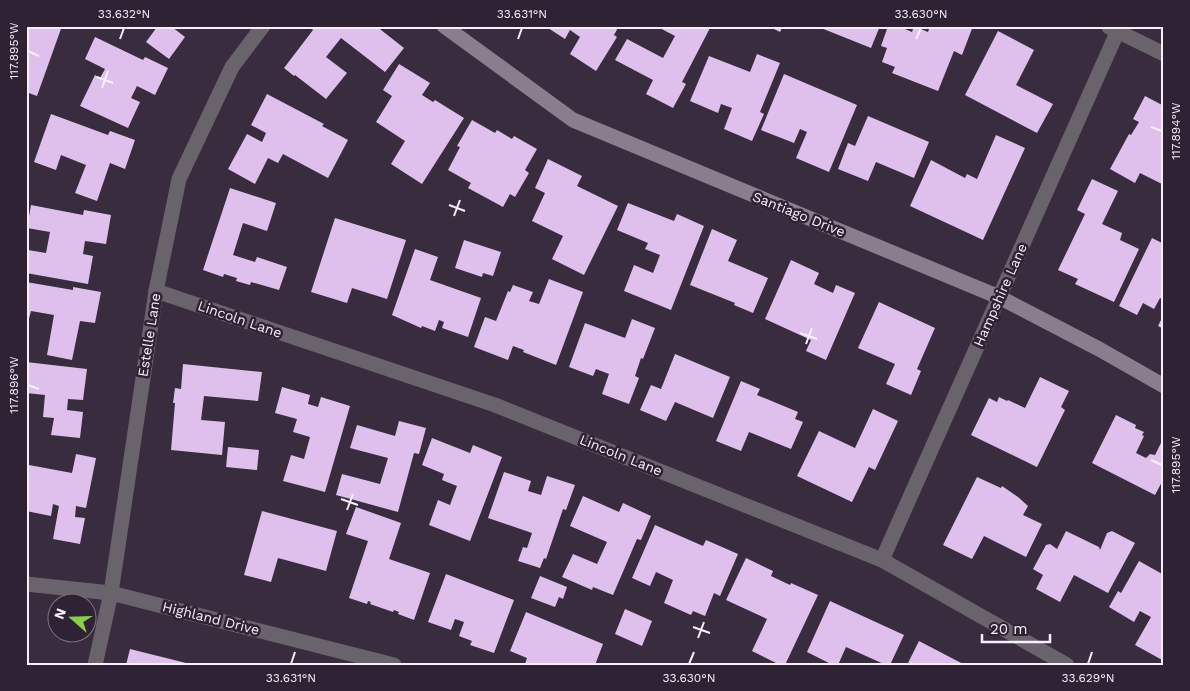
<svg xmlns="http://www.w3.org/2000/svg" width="1190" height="691" font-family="'Work Sans',sans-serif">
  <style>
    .building { fill: #dfc0ed }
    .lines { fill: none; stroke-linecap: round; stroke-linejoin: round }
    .street { stroke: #69636c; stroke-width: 15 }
    .secondary { stroke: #887e8d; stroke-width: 15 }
    .ticks { fill: none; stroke: #f7effb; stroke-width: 2 }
    .labels { text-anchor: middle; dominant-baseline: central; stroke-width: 5; stroke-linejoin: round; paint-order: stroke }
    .street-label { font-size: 14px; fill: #f7effb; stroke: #2f2234 }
    .neatline { fill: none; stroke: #f7effb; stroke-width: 2 }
    .ticks-label { font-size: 12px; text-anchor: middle; fill: #f7effb }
  </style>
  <rect width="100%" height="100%" fill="#392c3f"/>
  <g class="building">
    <polygon points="26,26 62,26 37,96 26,92"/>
    <polygon points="156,26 173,26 172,27 185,37 169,59 146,42 157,27"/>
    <polygon points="312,26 376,26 404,48 385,72 341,38 326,57 347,73 326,99 295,75 294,76 284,68 313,30 311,28"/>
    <polygon points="545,26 619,26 614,35 617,37 596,71 570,54 580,37 570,30 565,39"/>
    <polygon points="656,26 707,26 710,28 682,82 686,84 673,108 646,94 653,80 615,60 627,39 663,58 675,36"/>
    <polygon points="768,26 783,26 780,32"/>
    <polygon points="816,26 880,26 871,48"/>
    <polygon points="888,26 898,26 912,32 914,26 928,32 930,26 973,26 962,55 954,51 938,91 892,73 895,67 882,62 887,48 881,46"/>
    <polygon points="998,31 1034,50 1016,85 1053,104 1037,133 965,95"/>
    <polygon points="95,37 143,60 145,57 168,68 155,95 137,86 131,98 140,102 128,128 80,106 95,75 100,78 105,69 85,59"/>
    <polygon points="757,54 780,63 760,112 764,114 752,141 724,129 732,108 721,104 718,113 690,101 709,56 750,72"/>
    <polygon points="399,64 430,83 422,95 433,102 435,100 464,118 422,184 391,164 405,141 376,122 392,96 383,90"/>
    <polygon points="784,74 857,105 829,172 796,158 807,132 800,129 794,143 761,130"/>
    <polygon points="267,94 324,124 322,126 348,140 328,178 283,154 278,163 268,158 255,184 228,169 247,134 262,142 266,133 251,125"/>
    <polygon points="1145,96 1164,106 1164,145 1161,151 1164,153 1164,185 1140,173 1135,183 1110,169 1129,134 1131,135 1139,122 1133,119"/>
    <polygon points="51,114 108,135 110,131 135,140 125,169 110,163 97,201 75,193 86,165 61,155 56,170 34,162"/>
    <polygon points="868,116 929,142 914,178 876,162 868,181 838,169 848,143 855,146"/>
    <polygon points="472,120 495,133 497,130 512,139 514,136 537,149 525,170 529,173 515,197 510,194 503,207 468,188 471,183 448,170 460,147 457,146"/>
    <polygon points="996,135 1025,148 983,240 910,206 931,160 965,178 967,174 977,179"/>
    <polygon points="548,159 582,176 577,186 618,206 584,275 552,259 563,236 532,221 545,193 535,188"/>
    <polygon points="1092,179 1118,191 1102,224 1122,233 1120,240 1139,249 1114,302 1075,284 1078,279 1058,270 1085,214 1077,210"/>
    <polygon points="230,188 276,203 267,231 243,223 233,255 255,262 257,257 287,267 279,290 251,282 250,285 236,281 237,278 224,274 223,277 203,270"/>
    <polygon points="628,203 674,221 677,214 704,226 671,310 624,291 634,265 653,273 660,255 645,249 648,243 617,230"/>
    <polygon points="31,205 83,215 84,210 111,215 106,244 85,241 83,254 93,256 88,284 26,273 28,250 46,253 50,232 27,228"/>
    <polygon points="335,218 406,240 387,299 352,288 347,303 311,292"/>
    <polygon points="712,229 737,240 728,261 768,278 753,313 734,305 735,303 690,285"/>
    <polygon points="1152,238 1164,244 1164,300 1160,298 1154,309 1143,303 1137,315 1119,306"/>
    <polygon points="464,240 501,252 493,276 483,273 482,277 455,268"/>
    <polygon points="415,249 438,257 430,280 481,298 468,337 442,328 444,322 439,320 435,331 422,326 421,328 392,315"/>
    <polygon points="791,260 819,273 814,284 833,293 836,285 855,293 826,360 806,351 811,340 765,319"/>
    <polygon points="549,279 583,292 556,365 523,352 524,350 513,346 508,360 474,347 485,317 496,321 508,291 510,292 513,285 533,292 529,301 539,304"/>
    <polygon points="26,282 73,290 73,287 101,292 95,323 80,321 72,360 47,355 54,315 31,311 26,330"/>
    <polygon points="879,302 935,328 917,369 921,371 911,395 886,384 895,364 858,348"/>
    <polygon points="1164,314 1164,329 1158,326"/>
    <polygon points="632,319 655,328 643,359 641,358 635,376 639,378 629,404 602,394 609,374 596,369 593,376 569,367 585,323 625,338"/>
    <polygon points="675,354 730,377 713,418 675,402 666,421 640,410 651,385 661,389"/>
    <polygon points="26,362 87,369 83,400 68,399 67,410 83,412 80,438 51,435 54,418 43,417 45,395 26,393"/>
    <polygon points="183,364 262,372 258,401 204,396 201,420 225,422 222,455 171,450 175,403 173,403 175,388 181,389"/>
    <polygon points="1040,377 1069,391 1061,407 1065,410 1037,467 971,435 989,398 997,402 999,397 1007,401 1008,400 1025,408"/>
    <polygon points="741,381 760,389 757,395 798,412 795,419 803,422 791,449 749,432 741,451 716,441"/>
    <polygon points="282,387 310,395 308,404 318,407 321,397 350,406 325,492 283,481 291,455 304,459 310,437 293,432 297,419 275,413"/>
    <polygon points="873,409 898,421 875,470 869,467 852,502 797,476 819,431 855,448"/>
    <polygon points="1116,415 1136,425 1135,428 1144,432 1142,435 1144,436 1136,453 1146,458 1150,454 1155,455 1164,437 1164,478 1155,495 1092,463"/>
    <polygon points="399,421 426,428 419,454 414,453 398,512 336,495 342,474 380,484 388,458 350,448 357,425 395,436"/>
    <polygon points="432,438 470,453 473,445 502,457 470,541 429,525 438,500 450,505 457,486 442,480 444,474 422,465"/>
    <polygon points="228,447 259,450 257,470 226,467"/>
    <polygon points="76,454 96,458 86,508 76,506 75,517 85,518 80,544 53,539 59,506 53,504 51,516 26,511 26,479 29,465 72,473"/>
    <polygon points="504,472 531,481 528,491 541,495 547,476 575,485 566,510 563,509 546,559 544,558 540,568 518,561 523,547 527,548 532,533 488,518"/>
    <polygon points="977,477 1001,488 1002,486 1018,497 1028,506 1023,515 1042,524 1026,557 984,536 972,559 943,545"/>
    <polygon points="583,496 619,512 623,503 651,516 641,540 637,539 613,595 593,587 592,590 562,577 573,554 597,564 607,542 570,526"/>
    <polygon points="356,507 401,523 389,559 430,573 414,620 398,614 399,612 394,610 393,612 370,604 371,602 368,601 367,604 349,598 368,541 346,534"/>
    <polygon points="262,511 337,531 326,571 278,558 271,582 244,575"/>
    <polygon points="655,525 703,546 706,540 738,554 720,596 714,593 705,616 693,611 691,615 664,603 673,580 656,572 650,586 632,578"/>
    <polygon points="1066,531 1099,547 1100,550 1107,533 1112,531 1135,543 1108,593 1074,575 1060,602 1036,589 1043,575 1033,569 1046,545 1050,544 1057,549"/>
    <polygon points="746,558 773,571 771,576 790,585 791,583 818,595 785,665 780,665 752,651 767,619 726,600"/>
    <polygon points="1139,561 1164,575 1164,661 1135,645 1151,617 1140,611 1134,622 1109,607 1118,591 1121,593"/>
    <polygon points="446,574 514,600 494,653 470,645 472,641 459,636 464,622 455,619 451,630 428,622"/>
    <polygon points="540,576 567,587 563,599 559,597 555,607 531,598"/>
    <polygon points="830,601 904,635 890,665 886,665 846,647 838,665 833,665 807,652"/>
    <polygon points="625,609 652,621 642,646 615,634"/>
    <polygon points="526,612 603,644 595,665 525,664 527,658 510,651"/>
    <polygon points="919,641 965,665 907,665"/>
    <polygon points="130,649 190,664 190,665 126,665"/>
  </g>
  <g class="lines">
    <g class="street">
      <polyline points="1109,27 1164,54"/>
      <polyline points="156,291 495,405 882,560 1067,665"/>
      <polyline points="882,560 1120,26"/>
      <polyline points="26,584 111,593 394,665"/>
      <polyline points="95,665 111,593 156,291 179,179 232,67 263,26"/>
    </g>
    <polyline class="secondary" points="444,26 573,120 999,297 1099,349 1164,386"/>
  </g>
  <path class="ticks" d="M 120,39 L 124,28M 518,39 L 522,28M 916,39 L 921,28M 28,51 L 39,56M 97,77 L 113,83M 102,88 L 108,71M 1151,127 L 1162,131M 449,205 L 465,211M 454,216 L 460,200M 800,333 L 817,339M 806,344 L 812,328M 28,385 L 39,389M 1151,460 L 1162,465M 341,499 L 358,505M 347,510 L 353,494M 693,627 L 710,633M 698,638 L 704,622M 291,664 L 295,652M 689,664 L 694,652M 1088,664 L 1092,652"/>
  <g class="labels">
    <g class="street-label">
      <text transform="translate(799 214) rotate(22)">Santiago Drive</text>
      <text transform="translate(1000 295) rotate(-66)">Hampshire Lane</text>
      <text transform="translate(240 319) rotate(19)">Lincoln Lane</text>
      <text transform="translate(149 335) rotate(-81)">Estelle Lane</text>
      <text transform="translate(621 455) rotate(22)">Lincoln Lane</text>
      <text transform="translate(211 618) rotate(14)">Highland Drive</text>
    </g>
  </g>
  <rect width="1190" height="691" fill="none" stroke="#2f2234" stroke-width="55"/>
  <g transform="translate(72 618) rotate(290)"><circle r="24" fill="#2f2234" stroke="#7f7484"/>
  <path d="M0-4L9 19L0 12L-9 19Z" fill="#85cf4c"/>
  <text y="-8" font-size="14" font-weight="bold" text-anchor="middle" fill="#f7effb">N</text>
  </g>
  <path d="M982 634v8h68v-8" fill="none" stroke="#f7effb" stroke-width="2.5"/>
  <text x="990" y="634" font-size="15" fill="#f7effb" stroke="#2f2234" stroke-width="4" paint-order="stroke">20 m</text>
  <rect x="28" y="28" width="1134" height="636" class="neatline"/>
  <g class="ticks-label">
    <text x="124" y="18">33.632°N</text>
    <text x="522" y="18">33.631°N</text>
    <text x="921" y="18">33.630°N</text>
    <text transform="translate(14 51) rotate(-90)" y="4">117.895°W</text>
    <text transform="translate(1176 131) rotate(-90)" y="4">117.894°W</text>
    <text transform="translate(14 385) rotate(-90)" y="4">117.896°W</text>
    <text transform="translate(1176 465) rotate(-90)" y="4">117.895°W</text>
    <text x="291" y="682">33.631°N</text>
    <text x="689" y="682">33.630°N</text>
    <text x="1088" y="682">33.629°N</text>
  </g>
</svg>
